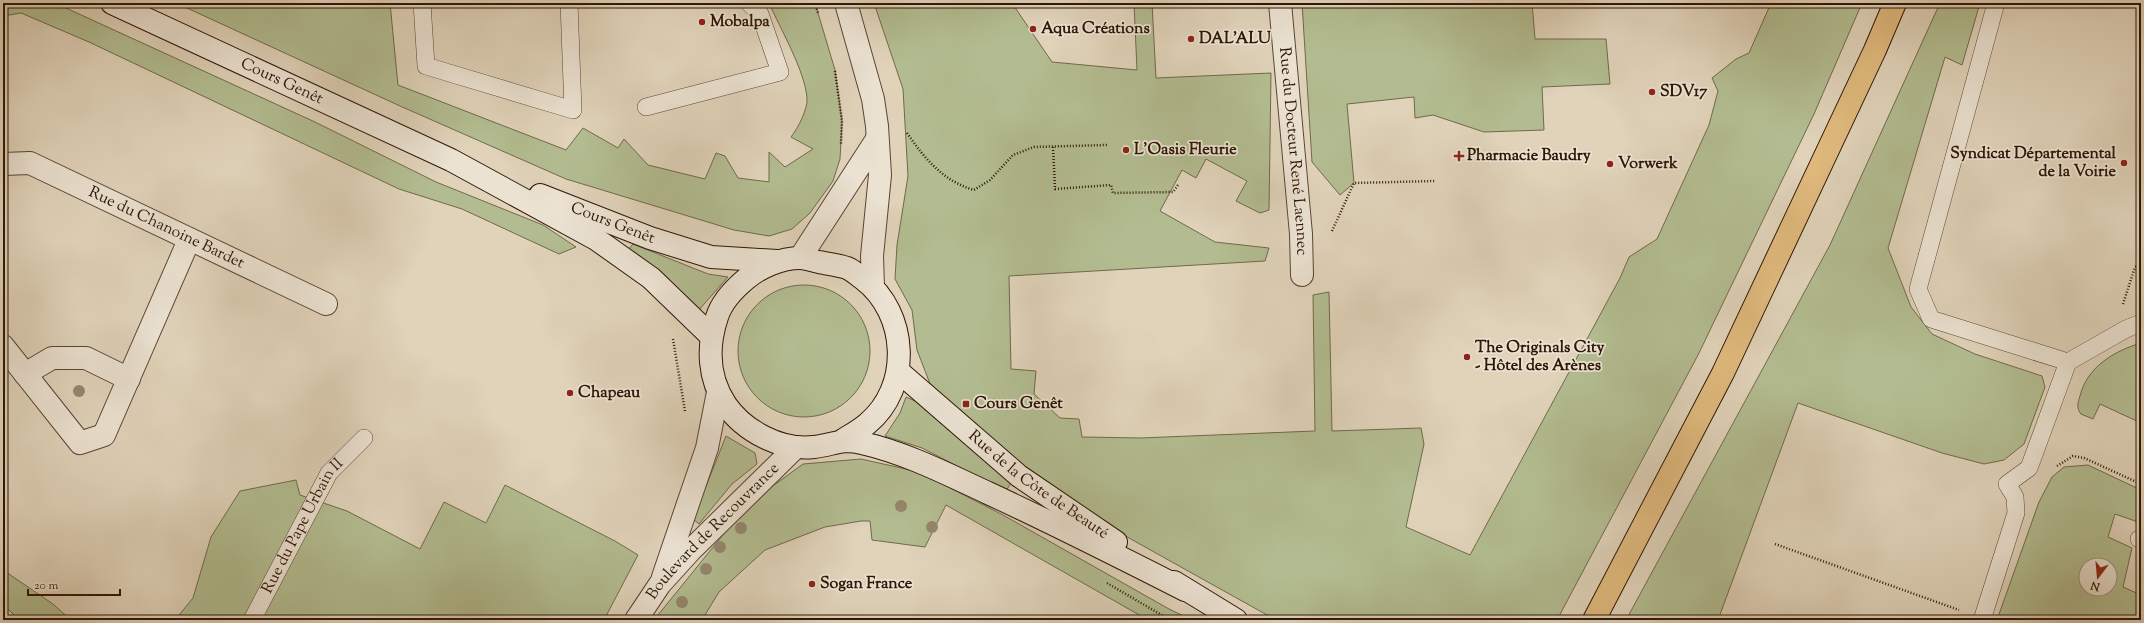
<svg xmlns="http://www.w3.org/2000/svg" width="2144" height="623" font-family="'Sorts Mill Goudy',serif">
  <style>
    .green { fill: #b2bc90; stroke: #70694b; fill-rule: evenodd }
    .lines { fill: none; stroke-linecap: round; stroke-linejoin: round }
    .service-casing { stroke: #5a4533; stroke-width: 18 }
    .minor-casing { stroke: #5a4533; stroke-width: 24 }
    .tertiary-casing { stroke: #5a4533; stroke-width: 24 }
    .secondary-casing { stroke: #2e1606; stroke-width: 24 }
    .primary-casing { stroke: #2e1606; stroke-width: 24 }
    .path { stroke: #2e1606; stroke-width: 2.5; stroke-dasharray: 1 2; stroke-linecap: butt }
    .service { stroke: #ebe2d2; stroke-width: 17 }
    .minor { stroke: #ebe2d2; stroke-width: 22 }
    .tertiary { stroke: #ebe2d2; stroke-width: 22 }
    .secondary { stroke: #ebe2d2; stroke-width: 22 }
    .primary { stroke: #e0ba7d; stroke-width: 22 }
    .tree { fill: #94876e }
    .poi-dot { fill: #8f2418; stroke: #ebe2d2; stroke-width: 1.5 }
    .labels { text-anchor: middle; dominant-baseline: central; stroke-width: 3.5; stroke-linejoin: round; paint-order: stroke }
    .poi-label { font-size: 16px; font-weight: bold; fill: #2e1606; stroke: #ebe2d2; text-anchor: start }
    .street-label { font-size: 16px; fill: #2e1606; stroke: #ebe2d2 }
  </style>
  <rect width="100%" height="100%" fill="#e0d3ba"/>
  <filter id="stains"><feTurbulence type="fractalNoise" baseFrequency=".005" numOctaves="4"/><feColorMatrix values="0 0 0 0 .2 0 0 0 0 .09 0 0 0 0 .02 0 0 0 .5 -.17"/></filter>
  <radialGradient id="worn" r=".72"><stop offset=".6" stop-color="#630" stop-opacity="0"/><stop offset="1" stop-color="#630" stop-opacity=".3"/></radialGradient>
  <g class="green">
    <polygon points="3,3 55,3 315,122 436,182 543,225 576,247 559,254 462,209 399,189 89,42 21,13 3,16"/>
    <path d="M 176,3 L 390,3 L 398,85 L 566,150 L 583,128 L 618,148 L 624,139 L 648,165 L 705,179 L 716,153 L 725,156 L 738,178 L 769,182 L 769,152 L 785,167 L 813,149 L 791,137 C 798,128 808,109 807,98 C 805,71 780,28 769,3 L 815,3 L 835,70 L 842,121 L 840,159 L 833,181 L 810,213 L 792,229 L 769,236 L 734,230 L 566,179 L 400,106 Z"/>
    <polygon points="874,3 1012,3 1052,62 1137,70 1134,3 1152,3 1156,78 1271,73 1269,210 1260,213 1236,201 1247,181 1206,159 1196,178 1182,170 1160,211 1215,242 1269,248 1265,261 1009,276 1011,369 1036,371 1034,394 1060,418 1079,419 1082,437 1140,438 1315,431 1313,295 1329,292 1332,431 1421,428 1424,444 1406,527 1470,555 1620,278 1629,257 1657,239 1709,125 1718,91 1712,78 1736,59 1749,53 1771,3 1862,3 1814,114 1698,355 1557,620 1276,620 1102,523 1011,462 932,389 917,350 912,310 895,279 897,245 908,176 903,89"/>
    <polygon points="1302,3 1532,3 1535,39 1606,39 1610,84 1542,87 1544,130 1484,132 1433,115 1415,118 1414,97 1347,104 1354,183 1340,195 1312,162"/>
    <polygon points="1940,3 1980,3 1962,65 1945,57 1888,248 1911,307 1932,334 1975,354 2042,376 2045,387 2024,444 2004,460 1984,464 1942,453 1798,403 1718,620 1626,620 1830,245"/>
    <polygon points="633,244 708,274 728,277 698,311 627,251"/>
    <circle cx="804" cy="351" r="66"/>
    <path d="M 2141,343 L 2141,423 L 2100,404 L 2093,419 L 2081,414 C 2076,408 2078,402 2080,396 C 2087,367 2114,351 2141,343 Z"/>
    <polygon points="906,397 915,401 1011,483 1006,491 922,448 885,436 900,413"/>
    <polygon points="726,436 755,453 757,464 732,484 699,524 693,519"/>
    <polygon points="861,459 919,472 1003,515 1169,609 1192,620 1148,620 946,505 925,547 872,540 870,521 861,521 825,527 765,550 719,592 702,620 654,620 748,504 803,464"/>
    <path d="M 2088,465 L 2141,490 L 2141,523 L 2115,514 L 2108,537 L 2132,548 L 2123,587 L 2141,595 L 2141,620 L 1997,620 L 2039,502 L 2052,477 L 2064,467 ZM 2086,565 L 2110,565 L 2110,589 L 2086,589 Z"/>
    <polygon points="296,480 300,495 347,511 420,549 444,502 486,523 505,485 615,541 638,555 604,620 175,620 193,598 211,537 240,491"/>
    <polygon points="3,570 53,604 71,620 20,620 3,605"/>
  </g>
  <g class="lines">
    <defs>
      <g id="service">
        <polyline points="422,3 426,66 573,110 569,3"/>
        <polyline points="1996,3 1918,289 1931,319 2068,362"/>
        <polyline points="646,107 780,72 760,14 749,3"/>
        <polyline points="2139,539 2141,540"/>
        <path id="s1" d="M 252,620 L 329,473 L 364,438"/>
        <polyline points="1982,620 2016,513 2015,497 2007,484 2029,468 2068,362 2126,329 2141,323"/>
      </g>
      <g id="minor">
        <path id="s2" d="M 1280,3 L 1301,234 L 1302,275"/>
        <path id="s3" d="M 3,164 L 30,163 L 326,304"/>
        <polyline points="3,346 80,443 104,435 189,240"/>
        <polyline points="25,374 52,358 86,358 129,379"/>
      </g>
      <g id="tertiary">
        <polyline points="846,3 873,99 877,126 880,175 872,256 873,287"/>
        <polyline points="800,258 877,139"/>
        <polyline points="663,577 707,448 718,392"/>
        <path id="s4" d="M 636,620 L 660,584 L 690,551 L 796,447"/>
      </g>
      <g id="secondary">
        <path id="s5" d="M 112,3 L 451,160 L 596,239 L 651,278 L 711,336"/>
        <path id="s6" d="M 540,195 L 650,238 L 711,257 L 777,261"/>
        <path id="s7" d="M 898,371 L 1019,476 L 1116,542"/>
        <path d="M 843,440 C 851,435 860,430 867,424 C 912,387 908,313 863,279 C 858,276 853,270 847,268 C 839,265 828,264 819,262 C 813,261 806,258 800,258 C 781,258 760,267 746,279 C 734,289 722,301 717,317 C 707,347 708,378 726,405 C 744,431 781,451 814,447 C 833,445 841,438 862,443 C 906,453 947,474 988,493 C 1055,524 1120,557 1185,590"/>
        <polyline points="1174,582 1236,620"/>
      </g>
      <polyline id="primary" points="1594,620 1723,373 1875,50 1895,3"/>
    </defs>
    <use href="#service" class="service-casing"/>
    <use href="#minor" class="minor-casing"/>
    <use href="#tertiary" class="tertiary-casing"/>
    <use href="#secondary" class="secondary-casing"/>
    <use href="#primary" class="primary-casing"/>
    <g class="path">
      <polyline points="815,3 818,13"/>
      <polyline points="835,71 842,121 841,144"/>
      <path d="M 907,133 C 925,159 943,181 974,190 L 990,180 L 1013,155 L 1034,147 L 1107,145"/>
      <polyline points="1053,147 1055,189 1111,185 1113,193 1173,192 1178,185"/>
      <polyline points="1332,231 1354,183 1435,181"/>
      <polyline points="2123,304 2135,267 2141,264"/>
      <polyline points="673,339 685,411"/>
      <polyline points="2057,466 2073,456 2084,458 2141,484"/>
      <polyline points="1775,544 1959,610"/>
      <polyline points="1107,583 1170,620"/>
    </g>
    <use href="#service" class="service"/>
    <use href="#minor" class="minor"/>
    <use href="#tertiary" class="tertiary"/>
    <use href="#secondary" class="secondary"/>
    <use href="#primary" class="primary"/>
  </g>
  <g class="tree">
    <circle cx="79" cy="391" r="6"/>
    <circle cx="901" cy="506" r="6"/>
    <circle cx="932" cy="527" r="6"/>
    <circle cx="741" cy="528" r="6"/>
    <circle cx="720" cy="547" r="6"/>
    <circle cx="706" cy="569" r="6"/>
    <circle cx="682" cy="602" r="6"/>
  </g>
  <g class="poi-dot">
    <circle cx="702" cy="22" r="4"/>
    <circle cx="1033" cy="29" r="4"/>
    <circle cx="1191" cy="39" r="4"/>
    <circle cx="1652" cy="92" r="4"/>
    <circle cx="1126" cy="150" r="4"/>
    <path d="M1457 150h4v4h4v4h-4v4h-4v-4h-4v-4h4z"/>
    <circle cx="2124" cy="163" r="4"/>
    <circle cx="1610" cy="164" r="4"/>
    <circle cx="1467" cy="357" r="4"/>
    <circle cx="570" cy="393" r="4"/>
    <rect x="962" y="400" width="8" height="8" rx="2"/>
    <circle cx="812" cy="584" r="4"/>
  </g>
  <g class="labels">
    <g class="poi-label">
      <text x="710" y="22">Mobalpa</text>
      <text x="1041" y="29">Aqua Créations</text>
      <text x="1199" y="39">DAL'ALU</text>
      <text x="1660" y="92">SDV17</text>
      <text x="1134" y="150">L'Oasis Fleurie</text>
      <text x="2116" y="154" text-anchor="end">Syndicat Départemental<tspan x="2116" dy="18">de la Voirie</tspan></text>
      <text x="1467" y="156">Pharmacie Baudry</text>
      <text x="1618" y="164">Vorwerk</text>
      <text x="1475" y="348">The Originals City<tspan x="1475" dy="18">- Hôtel des Arènes</tspan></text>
      <text x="578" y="393">Chapeau</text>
      <text x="974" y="404">Cours Genêt</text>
      <text x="820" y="584">Sogan France</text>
    </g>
    <g class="street-label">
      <text stroke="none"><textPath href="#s5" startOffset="187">Cours Genêt</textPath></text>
      <text stroke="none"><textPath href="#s2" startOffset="149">Rue du Docteur René Laennec</textPath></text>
      <text stroke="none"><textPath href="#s6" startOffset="78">Cours Genêt</textPath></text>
      <text stroke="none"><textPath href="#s3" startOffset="178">Rue du Chanoine Bardet</textPath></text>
      <text stroke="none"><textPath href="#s7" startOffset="181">Rue de la Côte de Beauté</textPath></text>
      <text stroke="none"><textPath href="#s1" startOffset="107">Rue du Pape Urbain II</textPath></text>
      <text stroke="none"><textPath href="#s4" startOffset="118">Boulevard de Recouvrance</textPath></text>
    </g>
  </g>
  <rect width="2144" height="623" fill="none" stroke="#e0d3ba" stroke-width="16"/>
  <rect x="4" y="4" width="2136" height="615" fill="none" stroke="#2e1606" stroke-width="2"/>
  <rect x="8" y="8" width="2128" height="607" fill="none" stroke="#2e1606"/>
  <g transform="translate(2098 577) rotate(196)"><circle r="19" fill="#ebe2d2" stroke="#9f9080"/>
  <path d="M0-3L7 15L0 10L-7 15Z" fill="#8f2418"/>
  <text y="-6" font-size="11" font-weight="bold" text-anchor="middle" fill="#2e1606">N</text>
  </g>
  <path d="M28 589v6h92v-6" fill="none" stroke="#2e1606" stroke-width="2"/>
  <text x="34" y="589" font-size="12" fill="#2e1606" stroke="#ebe2d2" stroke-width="3" paint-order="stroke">20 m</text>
  <rect width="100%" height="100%" filter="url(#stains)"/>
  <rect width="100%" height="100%" fill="url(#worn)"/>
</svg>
